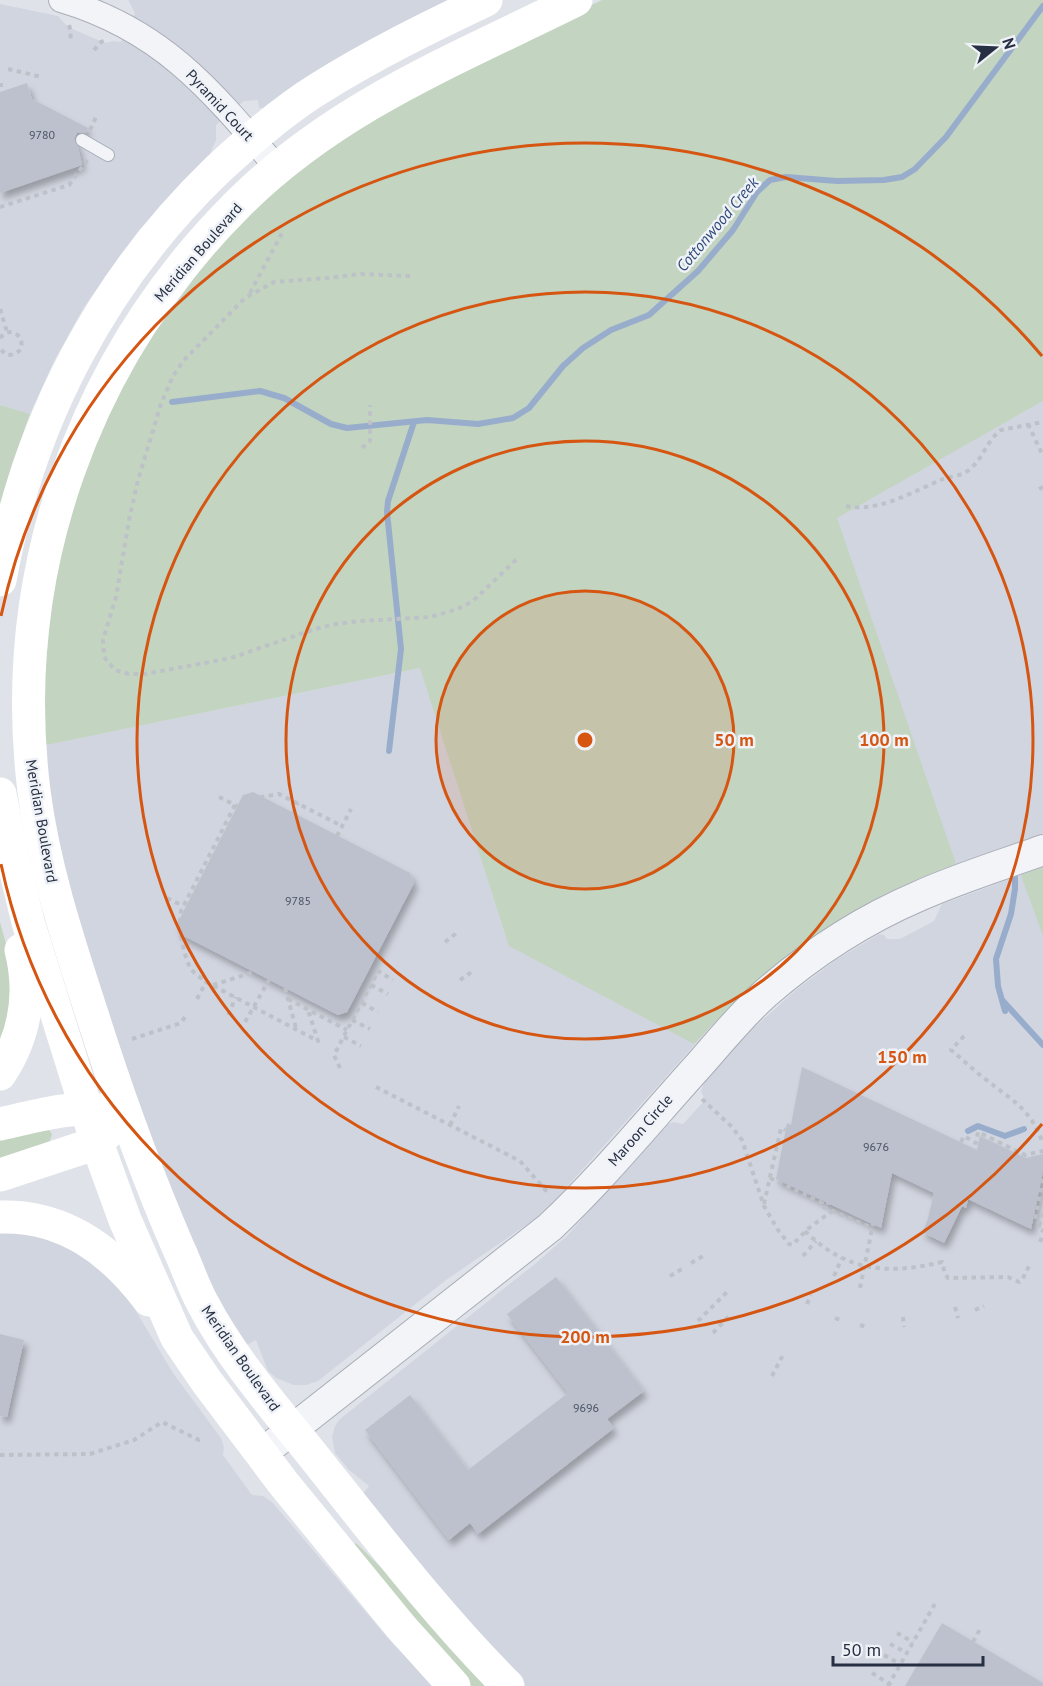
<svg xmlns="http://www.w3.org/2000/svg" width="1043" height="1686" font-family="'PT Sans',sans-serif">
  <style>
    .built { fill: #d1d5df }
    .green { fill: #c3d4c0 }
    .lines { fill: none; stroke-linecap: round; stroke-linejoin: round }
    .stream { stroke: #98adcc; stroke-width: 6 }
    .building { fill: #bcc1cd; filter: url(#shadow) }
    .service-casing { stroke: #a8adb7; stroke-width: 14 }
    .minor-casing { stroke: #a8adb7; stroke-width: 26 }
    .tertiary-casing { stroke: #a8adb7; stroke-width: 32 }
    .path { stroke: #bdc1c8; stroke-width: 4; stroke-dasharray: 4.5 4.5; stroke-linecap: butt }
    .service { stroke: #f2f4f7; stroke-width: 12 }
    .minor { stroke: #f2f4f7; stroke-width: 24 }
    .tertiary { stroke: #f2f4f7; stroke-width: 30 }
    .secondary { stroke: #fff; stroke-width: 33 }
    .ring { fill: none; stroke: #d55511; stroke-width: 3 }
    .labels { text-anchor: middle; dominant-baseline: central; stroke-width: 5; stroke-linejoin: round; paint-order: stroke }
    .number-label { font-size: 12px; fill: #4c5465 }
    .street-label { font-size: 15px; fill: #272f42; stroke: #eff2f7 }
    .water-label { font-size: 16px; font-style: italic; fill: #2f4a78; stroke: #eff2f7 }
    .centre { fill: #d55511; stroke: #eff2f7; stroke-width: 3 }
    .ring-label { font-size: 18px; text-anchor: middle; font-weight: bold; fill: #d55511; stroke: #eff2f7; stroke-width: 5; stroke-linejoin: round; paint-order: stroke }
  </style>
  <defs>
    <filter id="shadow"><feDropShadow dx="3.5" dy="6" stdDeviation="3" flood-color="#0004"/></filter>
  </defs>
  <rect width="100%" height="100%" fill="#dfe3e9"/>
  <g class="built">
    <polygon points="128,0 457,0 267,108 259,108 258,100 244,101 216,125 216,140 210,154 139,230 84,307 54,361 30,414 0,405 0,4 58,16 68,27 105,43 113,41 121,42 135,13"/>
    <polygon points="1043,401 1043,833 907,883 877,897 818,933 762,976 725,1011 556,1199 535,1219 446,1280 318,1381 306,1385 294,1385 276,1378 268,1371 256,1340 245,1346 174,1221 65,884 42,746 420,668 837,517"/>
    <polygon points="1043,867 1043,1686 525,1686 490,1651 361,1496 369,1486 349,1470 335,1453 332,1437 335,1426 340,1419 536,1263 567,1236 665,1125 674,1122 683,1124 705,1100 701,1091 704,1082 748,1033 797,989 836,960 879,934 884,935 887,939 900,939 934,921 942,904"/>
    <polygon points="0,1230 19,1230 81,1251 127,1296 173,1373 221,1438 224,1447 223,1455 252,1495 263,1496 272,1502 393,1644 435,1686 0,1686"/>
  </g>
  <g class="green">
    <path d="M 602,0 L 1043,0 L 1043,401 L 837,518 L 956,864 C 850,901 770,962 694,1044 L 509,946 L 420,668 L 42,746 L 41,708 L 58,544 L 117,385 L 229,230 L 329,143 L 563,19 Z"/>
    <polygon points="0,405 30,414 12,464 0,503"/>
    <polygon points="1043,867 1043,936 1021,875"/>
    <polygon points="0,922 10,958 14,990 0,1049"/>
    <polygon points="49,1130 52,1134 49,1144 0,1161 0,1139"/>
    <polygon points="356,1543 413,1599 493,1686 469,1686 350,1548"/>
  </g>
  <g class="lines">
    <g class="stream">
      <polyline points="172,402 260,391 284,398 331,424 347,428 427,420 478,424 513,418 529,408 563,366 583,348 611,330 649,315 698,271 733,230 757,192 770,180 786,177 837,181 884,180 902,177 915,169 946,137 1043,6"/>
      <polyline points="389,751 401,649 387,512 388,501 414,422"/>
      <polyline points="1003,1001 1043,1045"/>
      <polyline points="1005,1011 998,986 996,959 1011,914 1015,889 1015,877"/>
      <polyline points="968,1131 978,1126 1005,1136 1024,1129"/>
    </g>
  </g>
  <g class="building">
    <polygon points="27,83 32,99 88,128 85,133 77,133 74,139 78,147 82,165 0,193 0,92"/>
    <polygon points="253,792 410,873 414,883 347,1012 338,1015 180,934 177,924 243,795"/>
    <polygon points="802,1067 977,1150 980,1136 1026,1158 1043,1154 1043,1171 1031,1229 968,1199 966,1208 962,1206 944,1243 922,1232 927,1222 934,1193 892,1173 881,1228 832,1205 826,1204 826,1202 776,1179 787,1123 791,1125"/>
    <polygon points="556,1277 644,1391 607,1419 614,1428 478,1534 470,1523 449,1540 365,1430 410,1395 468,1470 568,1393 507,1314"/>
    <polygon points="0,1334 24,1340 7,1417 0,1416"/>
    <polygon points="942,1623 1043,1683 1043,1686 905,1686"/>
  </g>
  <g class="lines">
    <defs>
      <polyline id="service" points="82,140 108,155"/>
      <path id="minor" d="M 61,0 C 163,30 212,91 278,169"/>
      <path id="tertiary" d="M 261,1454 L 550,1227 C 604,1176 651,1118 701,1063 C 722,1039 742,1014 766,993 C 812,953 863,920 919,896 C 959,878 1002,865 1043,850"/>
    </defs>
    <use href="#service" class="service-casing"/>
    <use href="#minor" class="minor-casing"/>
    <use href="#tertiary" class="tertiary-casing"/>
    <g class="path">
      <polyline points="69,25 71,32 70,41"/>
      <polyline points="94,50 101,42 106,40"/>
      <polyline points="8,69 42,77"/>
      <polyline points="0,85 3,85"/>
      <polyline points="90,130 96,117"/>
      <polyline points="0,207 69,185 88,159"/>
      <polyline points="410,276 361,274 327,278 274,282 245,298 184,360 173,376 161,404 138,480 129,520 116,597 103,640 104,657 115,670 129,674 145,674 231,658 315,629 336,624 359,621 430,617 458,609 473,601 519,557"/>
      <polyline points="250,293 282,233"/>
      <polyline points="0,309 7,332"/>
      <path d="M 0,338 C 17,318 35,355 7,355 L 0,349"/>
      <polyline points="1028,424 1043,456"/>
      <polyline points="362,448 370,441 370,405"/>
      <polyline points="1039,489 1043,487"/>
      <path d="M 846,506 C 878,513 914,491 943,479 C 951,476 962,476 969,470 C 983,459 987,440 1001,430 L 1043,422"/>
      <polyline points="219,797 237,806"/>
      <path d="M 235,805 L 181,911 C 178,927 183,955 191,969 C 195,974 201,978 206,982 L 318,1041 L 308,1010"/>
      <polyline points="293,813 298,803"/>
      <polyline points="337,836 351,809"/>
      <polyline points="167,898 183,906"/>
      <polyline points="189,906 241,804 246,800 279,794 342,826"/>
      <polyline points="445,942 458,932"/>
      <polyline points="460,980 473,971"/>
      <polyline points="213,985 254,972"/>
      <polyline points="371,985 388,994"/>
      <polyline points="285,988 296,1028"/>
      <polyline points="197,999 206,982"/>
      <polyline points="288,999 347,1030"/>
      <polyline points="362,1003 378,1012"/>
      <polyline points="228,1015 236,997"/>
      <polyline points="352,1020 370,1029"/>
      <polyline points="245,1022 269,980"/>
      <path d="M 964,1036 L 951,1050 C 962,1059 972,1069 984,1078 C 1011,1100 1031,1108 1043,1144"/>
      <polyline points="344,1037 361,1046"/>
      <polyline points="132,1039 181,1023 185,1017"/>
      <polyline points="340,1068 334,1055 378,971 393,980"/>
      <polyline points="376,1087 520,1161 549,1194"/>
      <polyline points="702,1099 732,1127 742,1140 764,1206 778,1230 789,1244 792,1245 809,1228 832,1211"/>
      <polyline points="450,1125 459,1106"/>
      <polyline points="961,1142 964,1136 976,1143 978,1132 1025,1155 1043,1151"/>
      <polyline points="770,1178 822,1203 821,1206 872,1228"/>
      <polyline points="1043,1179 1035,1221 1040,1223 1043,1214"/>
      <polyline points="764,1204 781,1128 785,1130"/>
      <polyline points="1040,1223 1038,1228 1043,1231"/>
      <path d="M 805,1231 C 847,1272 887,1275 942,1262 L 945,1274 L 948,1278 L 1008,1277 L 1019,1282 L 1022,1280 L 1029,1266"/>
      <polyline points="1040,1242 1043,1234"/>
      <polyline points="803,1256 816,1241"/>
      <polyline points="691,1263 705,1255"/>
      <polyline points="670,1276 682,1269"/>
      <polyline points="834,1276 842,1258"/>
      <polyline points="860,1288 873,1224"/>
      <polyline points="807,1304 811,1295"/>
      <polyline points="955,1307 958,1318"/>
      <polyline points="975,1310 984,1306"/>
      <polyline points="903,1317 904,1327"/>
      <polyline points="835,1318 843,1321"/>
      <polyline points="698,1321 729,1290"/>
      <polyline points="860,1325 867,1327"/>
      <polyline points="713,1333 731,1314"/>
      <polyline points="772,1376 784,1353"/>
      <polyline points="0,1455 90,1454 134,1440 162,1422 199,1440 204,1439"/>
      <polyline points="897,1633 913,1642"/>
      <polyline points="973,1642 980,1629"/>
      <polyline points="890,1644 907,1653"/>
      <polyline points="884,1655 900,1664"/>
      <polyline points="872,1673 893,1686"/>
      <polyline points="888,1686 936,1602"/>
    </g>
    <use href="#service" class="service"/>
    <use href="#minor" class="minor"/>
    <use href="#tertiary" class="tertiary"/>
    <g class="secondary">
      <path d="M 0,580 C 28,423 101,282 216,171 C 248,141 281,112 318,89 C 372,55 429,27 486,0"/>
      <polyline points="0,794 12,856 28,922 97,1143 125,1220 177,1338 207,1382 284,1484 401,1627 454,1686"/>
      <path d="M 0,1074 C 25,1036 32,994 21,950"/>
      <path d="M 0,1124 C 37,1116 69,1105 107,1111"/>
      <polyline points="0,1175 97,1143 113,1127"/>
      <path d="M 0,1217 C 65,1215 112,1251 149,1300"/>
      <path d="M 508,1686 C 442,1620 384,1545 326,1472 C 284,1418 235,1365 203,1304 C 193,1286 187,1266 178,1247 C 149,1180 124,1112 101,1042 C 75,960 45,877 34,791 C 7,573 83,358 239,203 C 337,106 455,60 576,0"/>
    </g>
  </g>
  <circle cx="585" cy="740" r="149" fill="#d55511" fill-opacity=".12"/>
  <g class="ring">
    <circle cx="585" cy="740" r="149"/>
    <circle cx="585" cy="740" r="299"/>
    <circle cx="585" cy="740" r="448"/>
    <path d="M1042 1124A597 597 0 0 1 1 864M1 616A597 597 0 0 1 1042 356"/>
  </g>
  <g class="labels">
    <g class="number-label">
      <text x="42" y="134">9780</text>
      <text x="298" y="900">9785</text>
      <text x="876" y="1146">9676</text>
      <text x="586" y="1407">9696</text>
    </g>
    <g class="street-label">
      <text transform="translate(220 105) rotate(47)">Pyramid Court</text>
      <text transform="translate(198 252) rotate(-49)">Meridian Boulevard</text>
      <text transform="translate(42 821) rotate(80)">Meridian Boulevard</text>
      <text transform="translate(640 1130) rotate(-49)">Maroon Circle</text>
      <text transform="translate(241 1358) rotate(55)">Meridian Boulevard</text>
    </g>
    <g class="water-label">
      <text transform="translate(717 224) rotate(-50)">Cottonwood Creek</text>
    </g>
  </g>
  <circle cx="585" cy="740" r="9" class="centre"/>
  <g class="ring-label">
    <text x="734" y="746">50 m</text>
    <text x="884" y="746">100 m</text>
    <text x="902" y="1063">150 m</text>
    <text x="585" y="1343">200 m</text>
  </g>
  <g transform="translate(995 48) rotate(72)" stroke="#eff2f7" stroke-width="4.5" paint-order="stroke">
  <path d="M0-4.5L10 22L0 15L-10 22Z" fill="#272f42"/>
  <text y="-9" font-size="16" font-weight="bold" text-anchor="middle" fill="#272f42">N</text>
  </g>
  <path d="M833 1656v9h150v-9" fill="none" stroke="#272f42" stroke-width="3"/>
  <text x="842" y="1656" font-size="18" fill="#272f42" stroke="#eff2f7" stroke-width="4.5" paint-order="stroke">50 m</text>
</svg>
